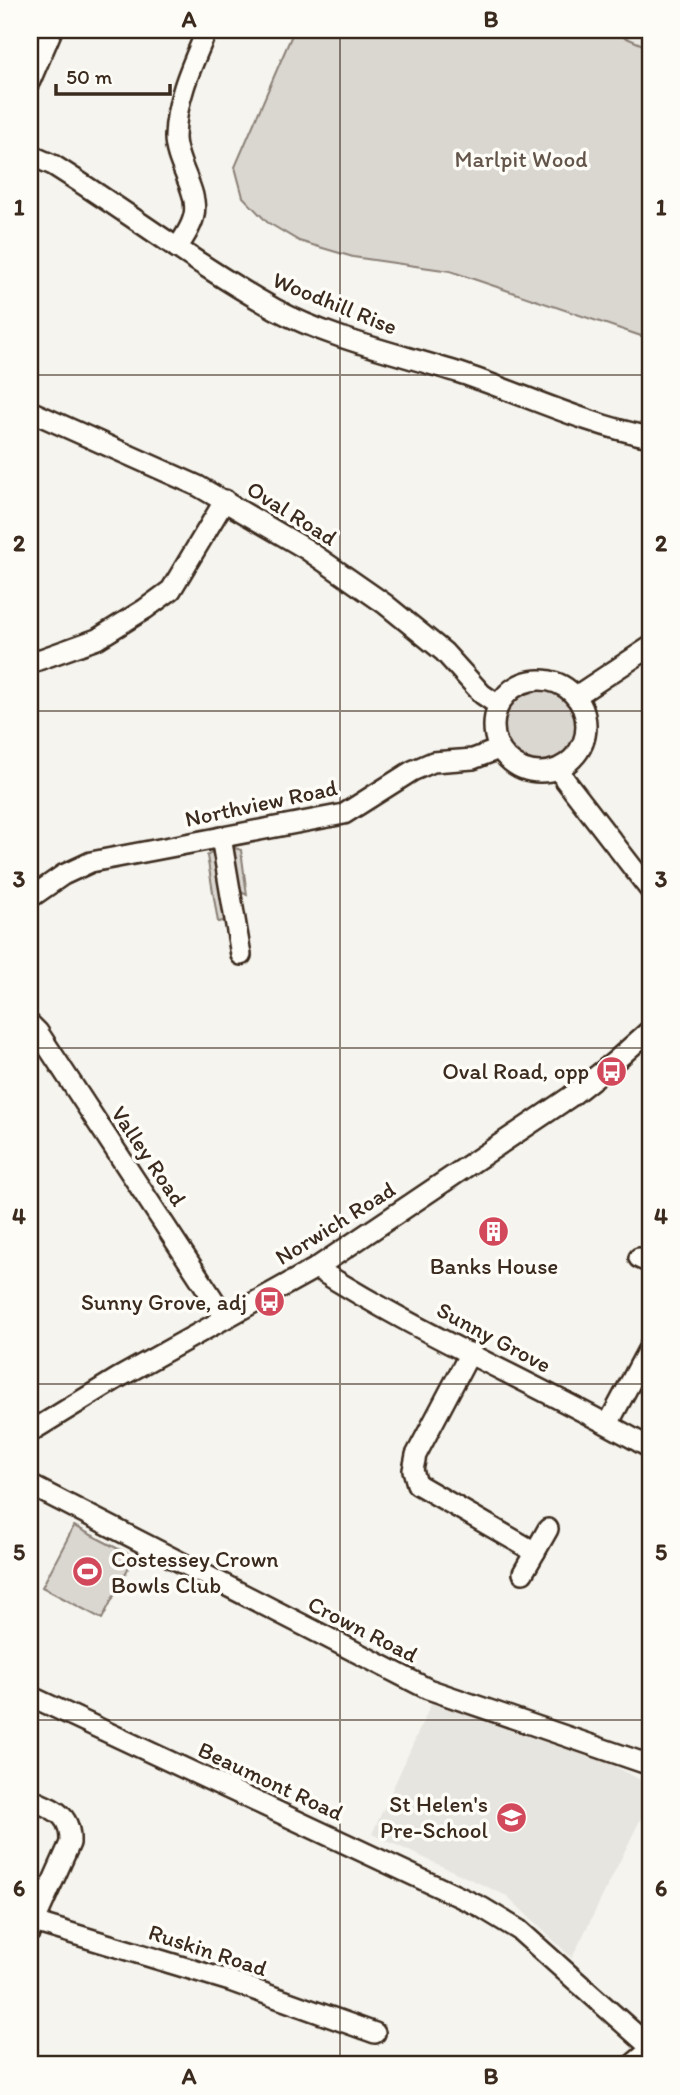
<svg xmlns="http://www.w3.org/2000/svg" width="680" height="2095" font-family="Itim,sans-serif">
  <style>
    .built { fill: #e7e5df }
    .green { fill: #dad6d0; stroke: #8a8077; stroke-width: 2 }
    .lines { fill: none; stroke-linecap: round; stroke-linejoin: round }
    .minor-casing { stroke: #3b2a1e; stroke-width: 24 }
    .minor { stroke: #fdfcf7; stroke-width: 19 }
    .grid { fill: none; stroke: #3b2a1e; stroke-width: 2; stroke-opacity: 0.55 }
    .labels { text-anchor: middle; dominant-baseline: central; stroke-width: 7; stroke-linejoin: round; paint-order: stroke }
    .park-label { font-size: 23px; fill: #63554a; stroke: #fdfcf7 }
    .street-label { font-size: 23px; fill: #3b2a1e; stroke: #fdfcf7 }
    .poi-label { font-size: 23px; fill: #3b2a1e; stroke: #fdfcf7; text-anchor: end }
    .neatline { fill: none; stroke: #3b2a1e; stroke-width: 2.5 }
    .grid-label { font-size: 23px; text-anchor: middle; font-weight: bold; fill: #3b2a1e }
  </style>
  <rect width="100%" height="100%" fill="#f5f4ee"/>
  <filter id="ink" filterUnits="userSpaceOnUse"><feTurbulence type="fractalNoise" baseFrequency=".0143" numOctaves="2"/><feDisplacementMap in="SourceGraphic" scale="14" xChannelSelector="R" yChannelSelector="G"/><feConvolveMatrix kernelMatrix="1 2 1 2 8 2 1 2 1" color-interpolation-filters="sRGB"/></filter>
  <g filter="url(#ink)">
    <g class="built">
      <polygon points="608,30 650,30 650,48 635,43"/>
      <polygon points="432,1702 607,1762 650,1785 650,1800 572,1958 507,1896 372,1834"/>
    </g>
    <g class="green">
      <polygon points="294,30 608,30 650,48 650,339 450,271 353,257 299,241 267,222 243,197 235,167"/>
      <circle cx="540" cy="726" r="39"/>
      <polygon points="235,848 241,850 247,895 235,889 232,852"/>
      <polygon points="213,851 217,855 229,920 218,922 207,856"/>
      <polygon points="74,1526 134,1557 102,1619 42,1587"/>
    </g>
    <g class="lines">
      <defs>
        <g id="minor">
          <polyline points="30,81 52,30"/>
          <path d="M 30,155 L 53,165 C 128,212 198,266 275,309 C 330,339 400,354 460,373 C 523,394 585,424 650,437"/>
          <path d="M 177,248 C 184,238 192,226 194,215 C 199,191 175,163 175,137 C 176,98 192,65 207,30"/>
          <polyline points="30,411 198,486 306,549 385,604 444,652 482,694 498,705"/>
          <polyline points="30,663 97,639 145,609 171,590 225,500"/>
          <circle cx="540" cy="726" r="46"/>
          <polyline points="576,696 650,647"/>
          <polyline points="560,769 565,780 650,890"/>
          <polyline points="221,837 241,955"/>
          <polyline points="30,898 63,875 91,862 344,814 412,771 433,762 473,759 499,749"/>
          <polyline points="30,1024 38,1032 225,1317"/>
          <polyline points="639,1258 650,1263"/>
          <path d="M 316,1268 C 422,1336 540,1385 650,1448"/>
          <polyline points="470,1353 416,1455 413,1470 417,1484 535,1552 548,1529"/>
          <polyline points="608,1424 650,1346"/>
          <polyline points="30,1432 118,1378 316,1268 570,1097 613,1063 650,1030"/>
          <polyline points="30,1485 428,1689 650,1765"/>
          <polyline points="523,1573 535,1552"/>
          <polyline points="30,1696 481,1907 519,1930 650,2047"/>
          <path d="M 30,1799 C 54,1810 71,1813 70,1843 L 30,1932"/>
          <polyline points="34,1922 230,1981 375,2033"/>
          <polyline points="632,2065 650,2050"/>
        </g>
      </defs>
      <use href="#minor" class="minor-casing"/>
      <use href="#minor" class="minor"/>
    </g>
  </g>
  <path class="grid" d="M 340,30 L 340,2065M 30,375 L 650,375M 30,711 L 650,711M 30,1048 L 650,1048M 30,1384 L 650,1384M 30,1720 L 650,1720"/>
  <defs>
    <symbol id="bus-disc" viewBox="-11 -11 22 22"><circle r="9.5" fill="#d1495b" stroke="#fdfcf7"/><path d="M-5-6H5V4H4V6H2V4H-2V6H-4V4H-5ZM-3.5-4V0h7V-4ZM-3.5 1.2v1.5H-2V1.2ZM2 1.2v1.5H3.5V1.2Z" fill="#fff"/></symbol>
    <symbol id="building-disc" viewBox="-11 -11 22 22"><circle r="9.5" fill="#d1495b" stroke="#fdfcf7"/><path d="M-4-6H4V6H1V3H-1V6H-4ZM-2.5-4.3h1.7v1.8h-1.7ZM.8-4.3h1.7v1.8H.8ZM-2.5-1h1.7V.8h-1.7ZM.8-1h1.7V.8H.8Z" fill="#fff"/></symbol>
    <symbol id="stadium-disc" viewBox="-11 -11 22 22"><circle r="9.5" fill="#d1495b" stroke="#fdfcf7"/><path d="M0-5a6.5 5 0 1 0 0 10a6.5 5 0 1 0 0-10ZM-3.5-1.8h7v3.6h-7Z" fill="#fff"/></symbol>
    <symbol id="school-disc" viewBox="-11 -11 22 22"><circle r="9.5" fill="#d1495b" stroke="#fdfcf7"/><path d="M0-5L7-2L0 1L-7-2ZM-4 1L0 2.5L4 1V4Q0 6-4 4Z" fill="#fff"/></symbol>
  </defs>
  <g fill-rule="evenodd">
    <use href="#bus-disc" x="594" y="1054" width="35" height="35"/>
    <use href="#building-disc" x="476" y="1214" width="35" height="35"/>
    <use href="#bus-disc" x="252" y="1284" width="35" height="35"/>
    <use href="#stadium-disc" x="70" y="1554" width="35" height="35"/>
    <use href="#school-disc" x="494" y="1800" width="35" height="35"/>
  </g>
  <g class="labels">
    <g class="park-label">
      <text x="521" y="159">Marlpit Wood</text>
    </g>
    <g class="street-label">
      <text transform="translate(335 303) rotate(22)">Woodhill Rise</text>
      <text transform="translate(292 513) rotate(32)">Oval Road</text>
      <text transform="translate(261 803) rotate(-12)">Northview Road</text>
      <text transform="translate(149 1156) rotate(56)">Valley Road</text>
      <text transform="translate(335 1223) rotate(-32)">Norwich Road</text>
      <text transform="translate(494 1337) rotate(28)">Sunny Grove</text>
      <text transform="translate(363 1629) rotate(27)">Crown Road</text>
      <text transform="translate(271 1781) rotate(25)">Beaumont Road</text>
      <text transform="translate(208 1950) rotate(18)">Ruskin Road</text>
    </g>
    <g class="poi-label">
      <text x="589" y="1071">Oval Road, opp</text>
      <text x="494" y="1266" text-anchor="middle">Banks House</text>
      <text x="247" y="1302">Sunny Grove, adj</text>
      <text x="111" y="1559" text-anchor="start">Costessey Crown<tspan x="111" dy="26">Bowls Club</tspan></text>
      <text x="488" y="1804">St Helen's<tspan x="488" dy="26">Pre-School</tspan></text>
    </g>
  </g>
  <rect width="680" height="2095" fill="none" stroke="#fdfcf7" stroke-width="77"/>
  <path d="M56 84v10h114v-10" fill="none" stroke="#3b2a1e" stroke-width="3.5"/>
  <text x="66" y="84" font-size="21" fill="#3b2a1e" stroke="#fdfcf7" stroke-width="5" paint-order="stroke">50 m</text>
  <rect x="38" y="38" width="604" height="2018" class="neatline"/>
  <g class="grid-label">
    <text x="189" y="27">A</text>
    <text x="491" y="27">B</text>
    <text x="19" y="215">1</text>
    <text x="661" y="215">1</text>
    <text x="19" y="551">2</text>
    <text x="661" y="551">2</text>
    <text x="19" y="887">3</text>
    <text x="661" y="887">3</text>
    <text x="19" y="1224">4</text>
    <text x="661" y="1224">4</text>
    <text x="19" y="1560">5</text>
    <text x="661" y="1560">5</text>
    <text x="19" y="1896">6</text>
    <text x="661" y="1896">6</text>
    <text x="189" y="2084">A</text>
    <text x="491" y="2084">B</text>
  </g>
</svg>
